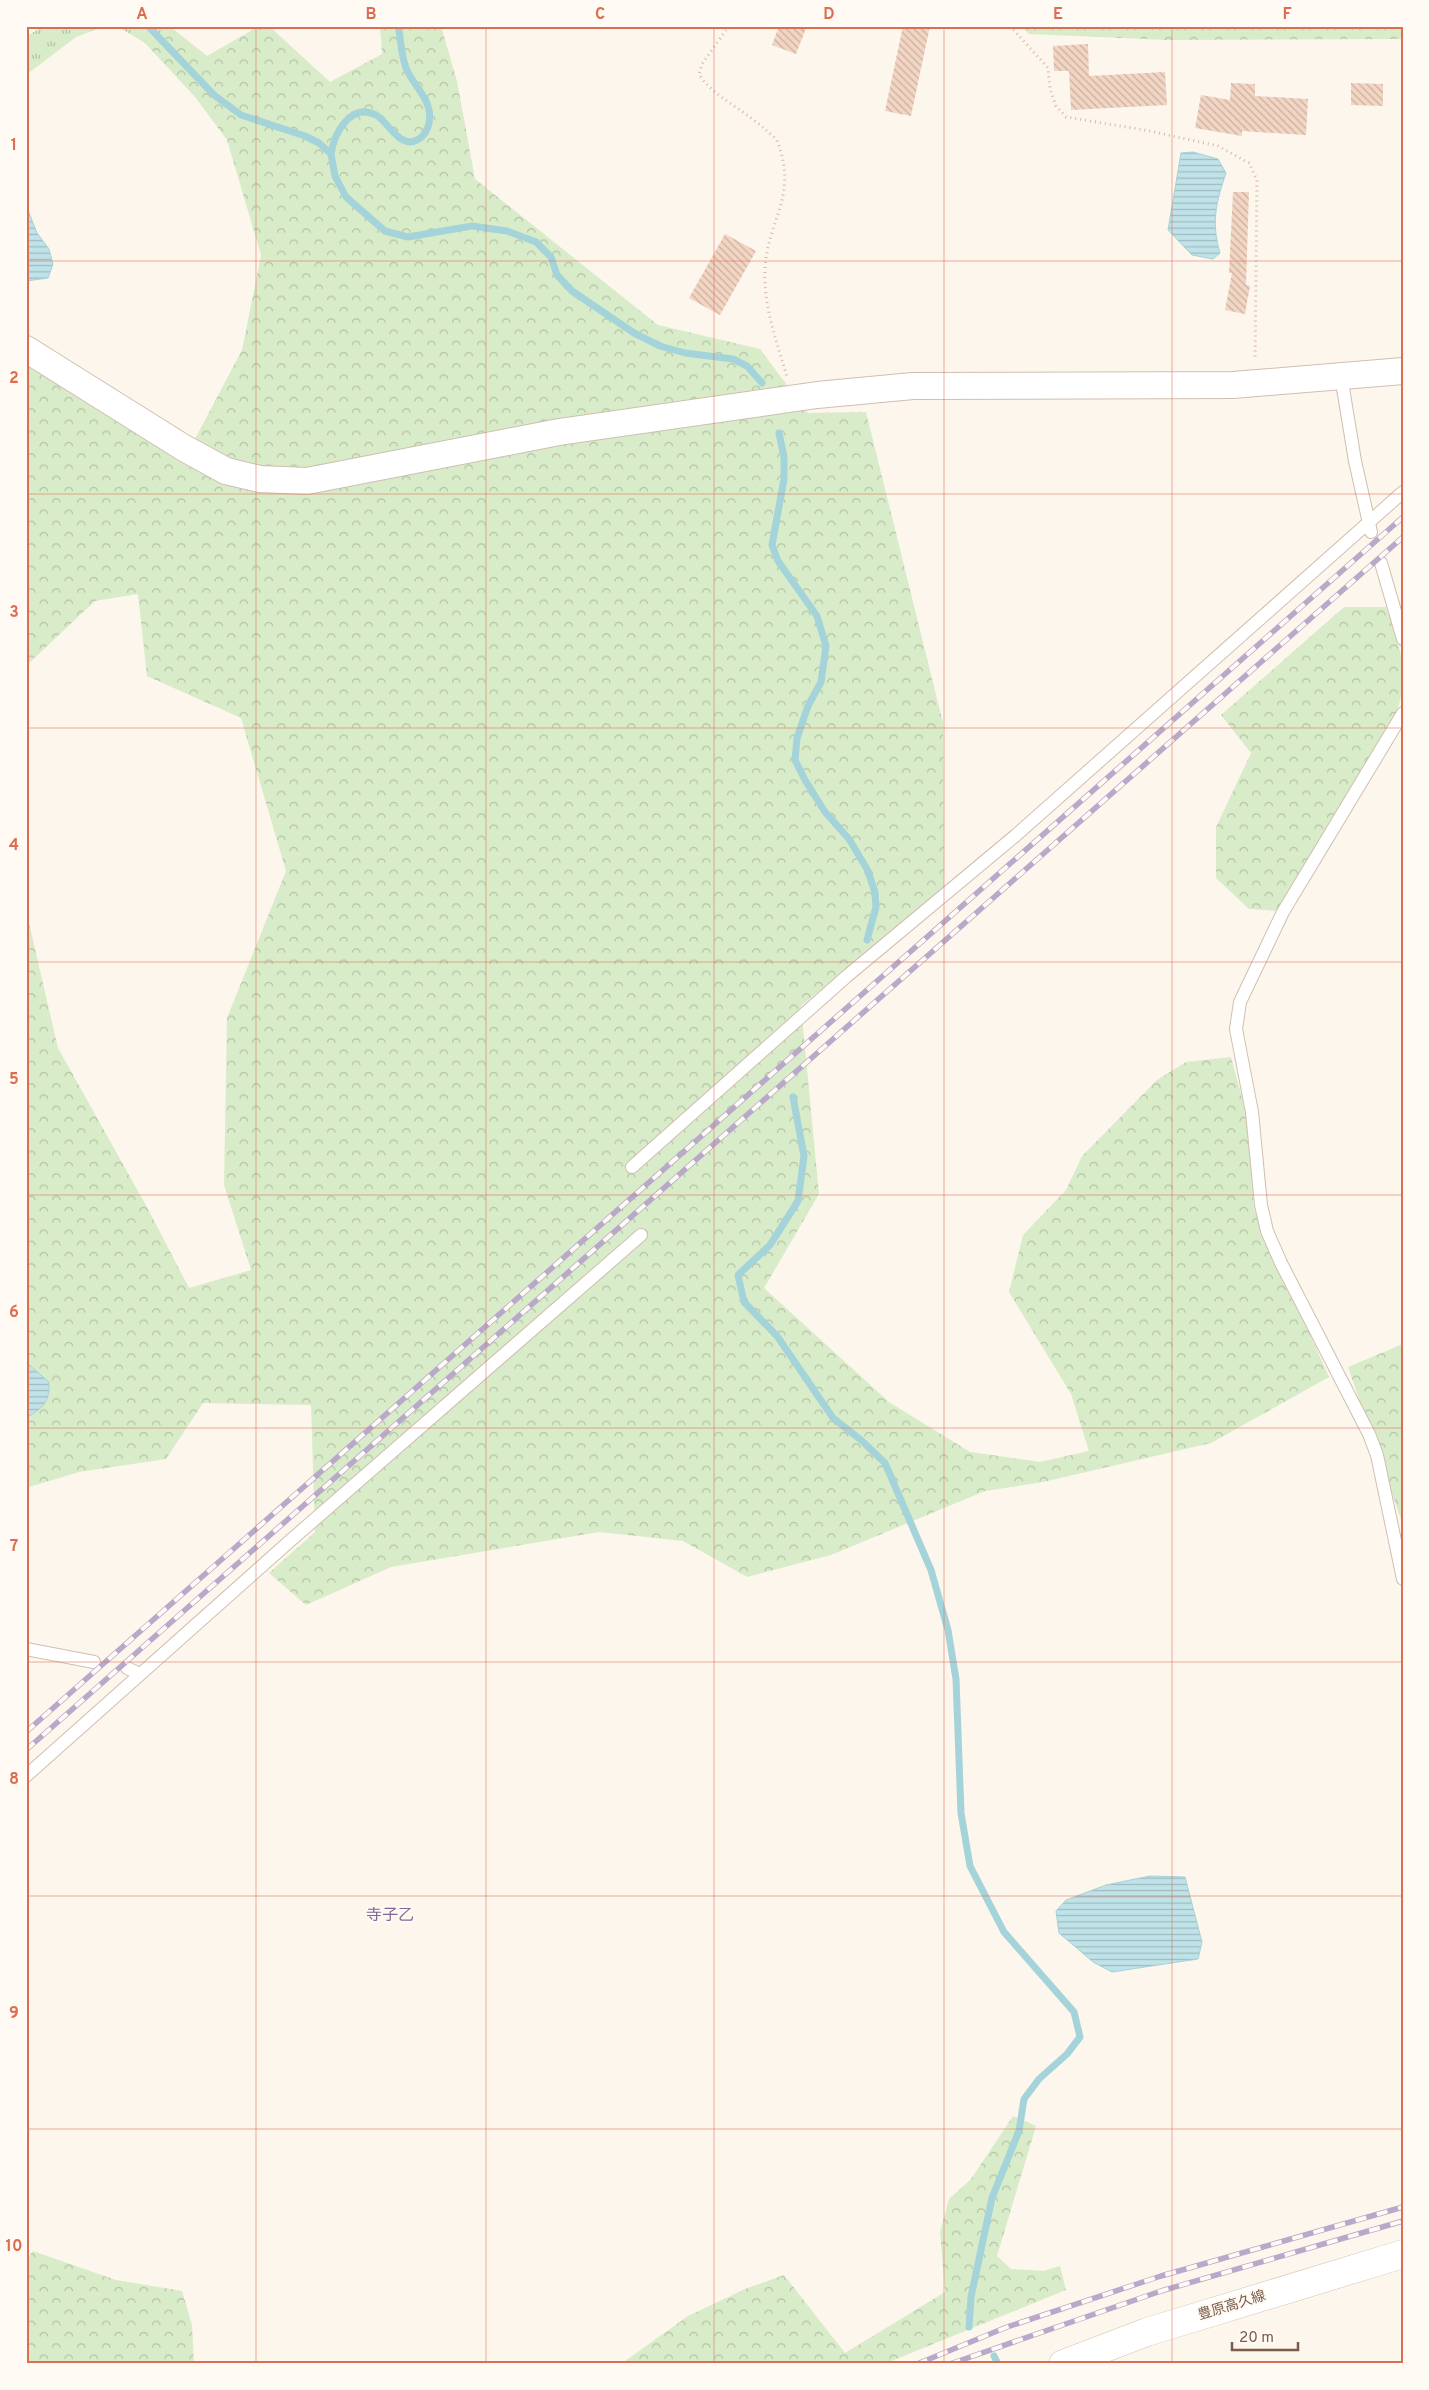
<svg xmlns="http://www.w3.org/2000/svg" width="1429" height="2390" font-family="Overpass,'Noto Sans JP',sans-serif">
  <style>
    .grass { fill: url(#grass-tufts) }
    .forest { fill: url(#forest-crowns) }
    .water { fill: url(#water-rules); stroke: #a5d3da }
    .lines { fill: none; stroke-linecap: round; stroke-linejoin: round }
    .stream { stroke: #a5d3da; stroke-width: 7 }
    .building { fill: url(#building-back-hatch) }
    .lane-casing { stroke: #d1beb0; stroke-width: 14 }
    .street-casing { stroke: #d1beb0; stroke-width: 28 }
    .secondary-casing { stroke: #d6c0b0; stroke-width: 29 }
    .path { stroke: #d9b8a5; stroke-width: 3; stroke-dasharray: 1 4; stroke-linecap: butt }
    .lane { stroke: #fff; stroke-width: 12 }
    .street { stroke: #fff; stroke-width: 26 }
    .secondary { stroke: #fff; stroke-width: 28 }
    .rail-casing { stroke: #b9a8c9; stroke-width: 5.5 }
    .rail { stroke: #fffaf3; stroke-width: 4; stroke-dasharray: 11; stroke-linecap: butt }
    .grid { fill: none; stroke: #dc6d51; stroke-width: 1; stroke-opacity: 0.55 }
    .labels { text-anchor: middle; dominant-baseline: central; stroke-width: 4; stroke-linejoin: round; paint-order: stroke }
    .street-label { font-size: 14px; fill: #7a5c4d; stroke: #fffaf3 }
    .quarter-label { font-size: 16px; fill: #846695; stroke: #fffaf3 }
    .neatline { fill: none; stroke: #dc6d51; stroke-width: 2 }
    .grid-label { font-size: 16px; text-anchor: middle; font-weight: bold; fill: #dc6d51 }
  </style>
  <defs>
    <pattern id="grass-tufts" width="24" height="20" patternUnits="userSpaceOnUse" patternTransform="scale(1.25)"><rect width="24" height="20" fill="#d8ecc9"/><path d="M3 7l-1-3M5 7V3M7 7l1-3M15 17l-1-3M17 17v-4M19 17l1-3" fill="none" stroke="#b4c2a5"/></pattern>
    <pattern id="forest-crowns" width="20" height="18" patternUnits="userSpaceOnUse" patternTransform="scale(1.25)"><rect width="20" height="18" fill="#d8ecc9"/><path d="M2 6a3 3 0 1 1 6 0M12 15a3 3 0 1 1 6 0" fill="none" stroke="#b4c2a5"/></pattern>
    <pattern id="water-rules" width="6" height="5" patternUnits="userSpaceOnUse" patternTransform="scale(1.25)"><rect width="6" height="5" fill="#bfe3e8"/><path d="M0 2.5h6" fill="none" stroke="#a0bbbe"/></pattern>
    <pattern id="building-back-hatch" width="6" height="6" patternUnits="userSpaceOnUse" patternTransform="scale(1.25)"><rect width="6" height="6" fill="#f3d5c3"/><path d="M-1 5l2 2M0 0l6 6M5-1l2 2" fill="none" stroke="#cab0a1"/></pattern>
  </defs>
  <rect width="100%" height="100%" fill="#fdf6ec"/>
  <g class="grass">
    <polygon points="43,26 105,26 76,37 26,75 26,37"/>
    <polygon points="117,26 170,26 172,28 145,43"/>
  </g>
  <g class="forest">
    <polygon points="259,26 269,26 330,82 382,54 380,26 441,26 457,81 475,179 658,325 760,349 808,413 866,412 943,723 944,890 801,1006 819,1194 764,1288 889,1402 970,1452 1040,1462 1089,1451 1071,1394 1009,1292 1023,1235 1066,1190 1082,1156 1157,1080 1186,1062 1231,1057 1247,1116 1254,1209 1329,1377 1211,1443 1043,1482 985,1491 831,1555 747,1577 683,1541 599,1532 391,1567 306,1605 269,1573 315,1532 311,1405 203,1403 166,1459 79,1472 26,1488 26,910 58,1048 148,1209 189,1288 251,1270 224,1185 227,1018 286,871 241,718 147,676 138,594 95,601 26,666 26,337 195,439 242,350 261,255 227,140 195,97 145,43 172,28 207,56"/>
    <polygon points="1021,26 1403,26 1403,39 1166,40 1029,34"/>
    <path d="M 1344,607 L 1386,607 C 1402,649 1410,677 1394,721 L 1278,911 L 1249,909 L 1216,878 L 1216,827 L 1251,753 L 1221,715 Z"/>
    <polygon points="1403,1344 1403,1525 1348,1367"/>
    <polygon points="1013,2116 1036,2126 997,2256 1011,2269 1043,2271 1060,2266 1066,2290 884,2364 621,2364 688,2316 745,2289 784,2275 845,2353 945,2292 940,2232 949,2199 971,2179"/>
    <polygon points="33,2251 116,2280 182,2291 192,2325 194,2364 26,2364 26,2260"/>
  </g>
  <g class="water">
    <path d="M 1193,152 L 1218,159 L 1226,173 C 1216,203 1211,222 1220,253 L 1213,259 L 1192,255 L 1168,230 L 1181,153 Z"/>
    <polygon points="26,205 37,233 49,249 53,264 48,278 26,281"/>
    <path d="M 26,1362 L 49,1382 C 50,1402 43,1408 26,1418 Z"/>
    <polygon points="1150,1876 1185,1877 1202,1942 1198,1959 1112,1972 1093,1962 1059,1933 1056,1911 1066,1900 1106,1885"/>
  </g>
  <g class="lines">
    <g class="stream">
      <polyline points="148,26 214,95 241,115 305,136 319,143 331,154 335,176 346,197 385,231 408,237 472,226 507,231 536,242 551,257 557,275 572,291 634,333 660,346 685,353 733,359 747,366 762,383"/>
      <path d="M 331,154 C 334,134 350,102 376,115 C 389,122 400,151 419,139 C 424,136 428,129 429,123 C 434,101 413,86 406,68 C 401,55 401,39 398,26"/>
      <polyline points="779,433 784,457 784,479 772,545 778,561 817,616 826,646 821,682 808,706 797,738 795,760 805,780 825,812 849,839 867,869 875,892 876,907 867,940"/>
      <polyline points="793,1097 804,1156 798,1201 770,1245 738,1275 744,1302 777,1336 833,1418 861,1440 885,1463 931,1570 948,1630 956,1679 961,1813 970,1866 1004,1932 1074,2012 1080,2037 1067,2054 1039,2079 1024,2099 1019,2131 992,2198 971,2297 969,2327"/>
      <polyline points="994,2356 998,2364"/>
    </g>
  </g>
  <g class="building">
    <polygon points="779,26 807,26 796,54 772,45"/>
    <polygon points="903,26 930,26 911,116 885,111"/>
    <polygon points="1088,44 1089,76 1165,72 1167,105 1071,110 1069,71 1054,71 1053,46"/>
    <polygon points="1231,83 1255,84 1255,96 1308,99 1306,135 1242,131 1242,136 1195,128 1201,95 1230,100"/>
    <polygon points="1351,83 1383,84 1383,106 1351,105"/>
    <polygon points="1233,192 1249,192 1246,285 1250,286 1245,314 1225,310 1232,273 1229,273"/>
    <polygon points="725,234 756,251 720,315 689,298"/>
  </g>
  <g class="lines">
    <defs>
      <g id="lane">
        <polyline points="1341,376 1355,461 1371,532"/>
        <polyline points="1381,563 1403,639"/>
        <polyline points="1403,713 1283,912 1240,1002 1236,1029 1252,1112 1261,1205 1267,1231 1281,1263 1369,1434 1377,1455 1403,1579"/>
        <polyline points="632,1167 847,976 1015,836 1403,492"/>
        <polyline points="26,1649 94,1662"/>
        <polyline points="127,1668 140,1674"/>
        <polyline points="26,1776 291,1540 641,1235"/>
      </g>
      <polyline id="street" points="26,349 184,448 226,471 260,479 307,481 559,432 817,395 913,386 1233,385 1403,371"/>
      <polyline id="secondary" points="1063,2364 1147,2332 1403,2254"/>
    </defs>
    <use href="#lane" class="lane-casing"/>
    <use href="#street" class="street-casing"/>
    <use href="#secondary" class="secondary-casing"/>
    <g class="path">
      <path d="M 729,26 L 702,64 L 699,74 C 711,95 747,112 766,130 C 770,134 776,138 778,143 C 798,197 767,222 765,269 C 763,306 777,342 787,377"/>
      <polyline points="1010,26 1048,68 1050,89 1056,106 1066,117 1150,131 1218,146 1249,163 1257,180 1255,360"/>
    </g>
    <use href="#lane" class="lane"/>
    <use href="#street" class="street"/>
    <use href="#secondary" class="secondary"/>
    <defs>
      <g id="rail">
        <polyline points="26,1732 1403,517"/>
        <polyline points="26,1750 1403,537"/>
        <polyline points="917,2364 1007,2327 1161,2276 1403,2207"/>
        <polyline points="950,2364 1161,2291 1403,2221"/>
      </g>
    </defs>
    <use href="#rail" class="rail-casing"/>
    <use href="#rail" class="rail"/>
  </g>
  <path class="grid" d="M 256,26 L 256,2364M 486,26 L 486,2364M 714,26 L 714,2364M 944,26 L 944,2364M 1172,26 L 1172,2364M 26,261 L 1403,261M 26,494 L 1403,494M 26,728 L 1403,728M 26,962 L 1403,962M 26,1195 L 1403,1195M 26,1428 L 1403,1428M 26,1662 L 1403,1662M 26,1896 L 1403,1896M 26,2129 L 1403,2129"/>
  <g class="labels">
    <g class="street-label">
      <text transform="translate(1232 2306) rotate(-17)">豊原高久線</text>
    </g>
    <g class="quarter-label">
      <text x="390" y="1916">寺子乙</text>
    </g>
  </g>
  <rect width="1429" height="2390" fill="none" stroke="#fffaf3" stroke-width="55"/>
  <path d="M1232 2342v8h66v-8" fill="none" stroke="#7a5c4d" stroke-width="2.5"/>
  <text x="1239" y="2342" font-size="15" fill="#7a5c4d" stroke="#fffaf3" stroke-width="4" paint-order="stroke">20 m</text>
  <rect x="28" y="28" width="1374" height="2334" class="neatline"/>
  <g class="grid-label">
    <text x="142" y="19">A</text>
    <text x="371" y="19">B</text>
    <text x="600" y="19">C</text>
    <text x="829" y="19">D</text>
    <text x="1058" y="19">E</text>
    <text x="1287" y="19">F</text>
    <text x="14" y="150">1</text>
    <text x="14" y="383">2</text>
    <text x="14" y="617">3</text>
    <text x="14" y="850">4</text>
    <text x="14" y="1084">5</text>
    <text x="14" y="1317">6</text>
    <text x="14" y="1551">7</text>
    <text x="14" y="1784">8</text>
    <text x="14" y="2018">9</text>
    <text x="14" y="2251">10</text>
  </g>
</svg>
